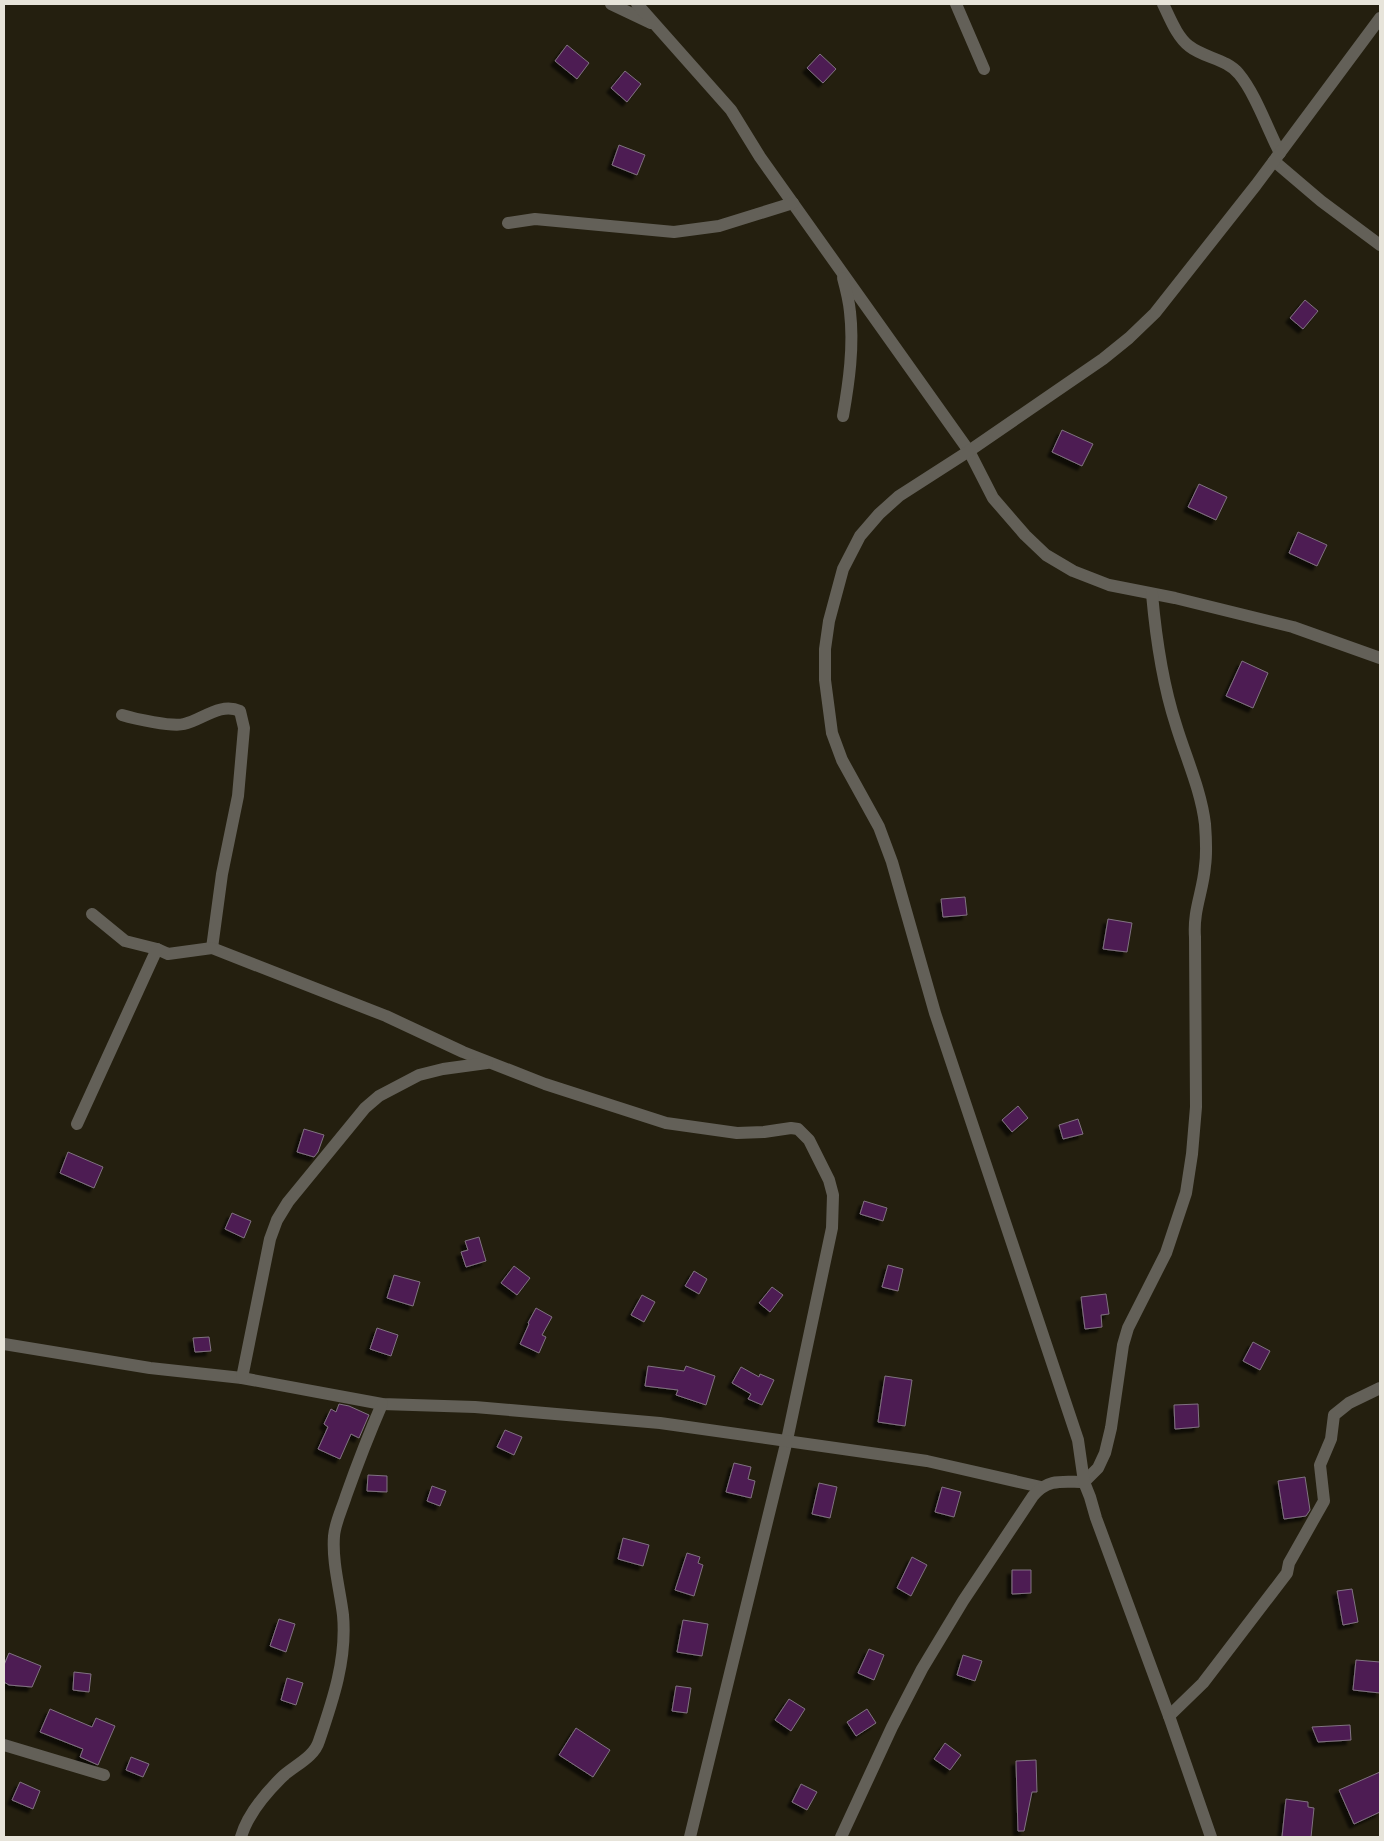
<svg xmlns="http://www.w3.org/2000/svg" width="1384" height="1841" font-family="'Fira Sans Condensed',sans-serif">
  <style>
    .building { fill: #4e1b53; stroke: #807281; filter: url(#shadow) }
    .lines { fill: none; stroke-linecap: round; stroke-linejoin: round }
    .street { stroke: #636058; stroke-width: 12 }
  </style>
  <defs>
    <filter id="shadow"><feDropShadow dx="-4.5" dy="4.5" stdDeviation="1" flood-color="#0009"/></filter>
  </defs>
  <rect width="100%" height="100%" fill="#241f0f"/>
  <g class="building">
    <polygon points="567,45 589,63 577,79 555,61"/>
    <polygon points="820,54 836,69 823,83 807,68"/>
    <polygon points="625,71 641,84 627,102 611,88"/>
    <polygon points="619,145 645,155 637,175 612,165"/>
    <polygon points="1305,300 1318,311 1303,329 1290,318"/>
    <polygon points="1062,430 1093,444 1082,466 1052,452"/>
    <polygon points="1199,484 1227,497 1216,520 1188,507"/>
    <polygon points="1298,532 1327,545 1317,566 1289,553"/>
    <polygon points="1242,661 1268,673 1253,708 1226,696"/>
    <polygon points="965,897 967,915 943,917 941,899"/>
    <polygon points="1108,919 1132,923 1127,952 1103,949"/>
    <polygon points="1018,1106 1028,1118 1012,1132 1002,1120"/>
    <polygon points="1078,1119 1083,1134 1063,1139 1059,1125"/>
    <polygon points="304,1129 324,1135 318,1152 314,1157 297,1152"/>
    <polygon points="68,1152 103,1167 94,1188 60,1173"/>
    <polygon points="864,1201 887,1208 883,1221 860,1214"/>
    <polygon points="232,1213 251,1221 244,1238 225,1229"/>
    <polygon points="479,1237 486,1261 466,1267 461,1252 468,1250 465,1241"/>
    <polygon points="888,1265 903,1269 898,1291 882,1287"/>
    <polygon points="514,1266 530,1278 517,1295 501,1283"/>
    <polygon points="694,1271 707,1279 699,1294 685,1286"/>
    <polygon points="394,1275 420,1282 413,1306 387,1298"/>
    <polygon points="772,1287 783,1295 770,1312 759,1303"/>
    <polygon points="1106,1294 1109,1314 1101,1315 1102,1327 1085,1329 1081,1297"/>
    <polygon points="642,1295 655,1302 644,1322 631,1315"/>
    <polygon points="536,1308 552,1317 542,1335 546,1337 539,1353 520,1344 529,1324 528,1323"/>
    <polygon points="377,1328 398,1335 391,1356 370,1349"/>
    <polygon points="209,1337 211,1351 195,1352 193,1338"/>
    <polygon points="1253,1342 1270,1351 1260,1370 1243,1361"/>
    <polygon points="648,1366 684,1371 686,1366 715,1376 706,1405 676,1395 678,1390 645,1386"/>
    <polygon points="741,1367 759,1377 760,1374 774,1380 762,1405 748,1399 751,1394 732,1383"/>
    <polygon points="885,1376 912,1380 905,1426 878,1422"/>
    <polygon points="339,1404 349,1406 369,1415 359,1438 351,1434 340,1459 318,1449 328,1427 324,1424 331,1409 336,1412"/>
    <polygon points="1198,1404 1199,1427 1175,1429 1174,1405"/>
    <polygon points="505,1430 522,1437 514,1455 497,1447"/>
    <polygon points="734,1463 751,1467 748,1479 755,1481 751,1498 726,1492"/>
    <polygon points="368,1475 387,1476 387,1492 367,1491"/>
    <polygon points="1305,1477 1310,1510 1306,1516 1284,1519 1278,1481"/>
    <polygon points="819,1483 837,1487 830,1518 812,1514"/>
    <polygon points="432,1486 446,1491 440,1506 427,1501"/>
    <polygon points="942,1487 961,1492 954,1517 935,1512"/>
    <polygon points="623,1538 649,1545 643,1566 618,1559"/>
    <polygon points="687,1553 700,1557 698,1563 703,1565 694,1596 675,1590"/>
    <polygon points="912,1557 927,1565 911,1596 897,1588"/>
    <polygon points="1012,1570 1031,1570 1031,1593 1012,1594"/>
    <polygon points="1352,1589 1358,1622 1343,1625 1337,1591"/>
    <polygon points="279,1619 295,1624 286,1652 270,1646"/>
    <polygon points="683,1620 708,1624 702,1656 677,1652"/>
    <polygon points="869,1649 884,1655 874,1680 858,1673"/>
    <polygon points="9,1653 41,1666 32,1687 9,1685 4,1682 4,1665"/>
    <polygon points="963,1655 982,1661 975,1681 957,1675"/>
    <polygon points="1356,1660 1380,1662 1380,1693 1353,1690"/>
    <polygon points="74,1672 91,1674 89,1692 73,1690"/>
    <polygon points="287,1678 303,1683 296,1705 281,1700"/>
    <polygon points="676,1686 691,1688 687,1713 672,1711"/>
    <polygon points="789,1699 805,1709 791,1731 775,1720"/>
    <polygon points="50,1709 92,1727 96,1718 115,1726 98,1765 80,1757 83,1749 40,1732"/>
    <polygon points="867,1709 876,1723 856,1736 847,1722"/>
    <polygon points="1350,1725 1351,1740 1318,1742 1312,1727"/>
    <polygon points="576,1728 610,1750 593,1777 559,1755"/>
    <polygon points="945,1743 961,1755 950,1770 934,1759"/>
    <polygon points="131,1757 149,1764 143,1777 126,1770"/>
    <polygon points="1036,1760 1037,1792 1032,1792 1024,1831 1018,1831 1016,1761"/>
    <polygon points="1380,1772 1380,1812 1354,1824 1339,1790"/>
    <polygon points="20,1782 40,1791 33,1809 12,1800"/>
    <polygon points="801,1784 817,1792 807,1810 792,1802"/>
    <polygon points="1286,1799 1308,1802 1308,1807 1314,1808 1311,1837 1282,1837"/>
  </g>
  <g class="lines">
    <g class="street">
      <polyline points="611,4 651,23"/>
      <polyline points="637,4 731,110 760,157 969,451 993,498 1025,535 1046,555 1073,571 1109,585 1175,598 1293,627 1380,658"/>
      <polyline points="956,4 984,69"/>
      <path d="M 1163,4 C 1170,18 1177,37 1189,46 C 1204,58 1227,59 1239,74 C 1255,93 1268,130 1280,153"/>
      <polyline points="1274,161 1321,201 1380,245"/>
      <polyline points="508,223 535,219 674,232 719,226 793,203"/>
      <path d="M 843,416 C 849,382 854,346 850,312 C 849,301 846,289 843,278"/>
      <path d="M 122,715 C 135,719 172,727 184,724 C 202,720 220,702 240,711 L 244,728 L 238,796 L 222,874 L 212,948"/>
      <polyline points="92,914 125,941 157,949 168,954 212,948 386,1016 463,1052 545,1084 666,1123 737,1133 764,1132 791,1128 798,1129 809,1140 829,1180 833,1195 832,1228 787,1440 690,1837"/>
      <polyline points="77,1124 157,949"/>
      <polyline points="4,1344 150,1368 242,1378 382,1404 475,1407 660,1423 927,1461 1041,1487"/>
      <polyline points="242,1378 270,1239 277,1220 288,1202 365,1108 379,1096 419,1075 443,1069 487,1063"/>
      <polyline points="1169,1716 1203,1683 1287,1573 1289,1563 1324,1501 1320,1465 1331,1439 1334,1415 1349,1403 1380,1388"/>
      <polyline points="4,1745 104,1775"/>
      <path d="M 241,1837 C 247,1816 266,1793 281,1778 C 293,1766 314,1758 319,1741 C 333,1700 347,1659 343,1615 C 340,1590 332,1562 334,1536 C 335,1523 342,1509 346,1496 C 357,1465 369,1434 382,1404"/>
      <path d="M 841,1837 L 892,1727 L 922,1669 L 963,1601 L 1033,1496 C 1048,1478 1063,1482 1084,1482 L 1098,1468 L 1105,1453 L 1111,1428 L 1123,1345 L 1128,1328 L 1166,1253 L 1186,1193 L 1192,1154 L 1196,1107 L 1195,937 C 1193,909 1203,892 1205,866 C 1207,852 1206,837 1205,824 C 1201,790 1186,758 1176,725 C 1162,682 1156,639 1152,594"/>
      <polyline points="1211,1837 1169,1716 1096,1518 1090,1497 1084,1482 1078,1440 935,1013 892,862 879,827 842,760 832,733 825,680 825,649 829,621 843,569 860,536 879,514 899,496 969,451 1103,359 1129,338 1155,313 1256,185 1380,18"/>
    </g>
  </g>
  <rect width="1384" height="1841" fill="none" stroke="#e7e4da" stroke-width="10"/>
</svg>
